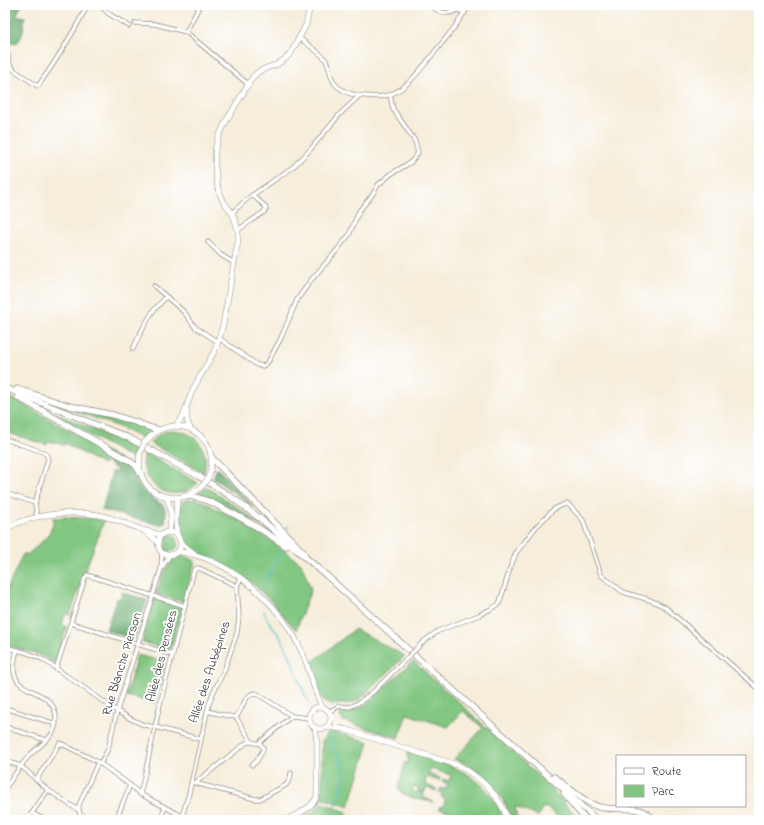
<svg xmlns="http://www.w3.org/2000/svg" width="764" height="825" font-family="'Indie Flower',sans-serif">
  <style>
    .green { fill: #81c681; stroke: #567856 }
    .forest { fill: #68ab6f; stroke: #4a6b4d }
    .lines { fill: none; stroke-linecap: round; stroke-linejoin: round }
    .stream { stroke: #55c3c9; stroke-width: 1.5 }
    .street-casing { stroke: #908c82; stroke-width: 5 }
    .secondary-casing { stroke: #908c82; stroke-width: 6 }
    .primary-casing { stroke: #908c82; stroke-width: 7 }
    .street { stroke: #fff; stroke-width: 3.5 }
    .secondary { stroke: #fff; stroke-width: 5 }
    .primary { stroke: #fff; stroke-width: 5.5 }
    .street-bridge-casing { stroke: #908c82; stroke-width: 5; stroke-linecap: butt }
    .secondary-bridge-casing { stroke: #908c82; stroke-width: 6; stroke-linecap: butt }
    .street-bridge { stroke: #fff; stroke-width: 3.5 }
    .secondary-bridge { stroke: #fff; stroke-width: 5 }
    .labels { text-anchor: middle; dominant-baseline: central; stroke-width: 4; stroke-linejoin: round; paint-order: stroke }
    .street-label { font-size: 13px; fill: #2b2b2b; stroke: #fff }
  </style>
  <rect width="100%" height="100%" fill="#fff"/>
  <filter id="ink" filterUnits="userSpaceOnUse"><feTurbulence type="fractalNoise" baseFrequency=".025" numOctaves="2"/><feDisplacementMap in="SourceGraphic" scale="8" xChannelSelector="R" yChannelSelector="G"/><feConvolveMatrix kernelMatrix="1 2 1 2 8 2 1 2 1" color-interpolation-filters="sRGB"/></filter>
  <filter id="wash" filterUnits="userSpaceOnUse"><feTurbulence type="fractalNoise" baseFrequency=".012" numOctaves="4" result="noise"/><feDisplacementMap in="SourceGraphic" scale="16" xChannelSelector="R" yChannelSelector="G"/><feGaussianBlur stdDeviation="0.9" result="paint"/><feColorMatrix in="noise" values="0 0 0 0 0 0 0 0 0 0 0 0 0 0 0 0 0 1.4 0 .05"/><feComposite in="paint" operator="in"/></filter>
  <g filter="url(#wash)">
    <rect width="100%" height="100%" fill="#f6edda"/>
    <g class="green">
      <polygon points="5,395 23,404 109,453 103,465 65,443 64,445 48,441 47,445 5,432"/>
      <polygon points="68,407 123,420 151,430 143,439 119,427 67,408"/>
      <polygon points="47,410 117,439 135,447 133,454 133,459 46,411"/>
      <path d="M 172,430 C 196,431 210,449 204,473 L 150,443 C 156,436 162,431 172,430 Z"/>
      <path d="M 145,453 L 198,483 C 192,488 186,492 179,493 C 157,497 137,473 145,453 Z"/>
      <polygon points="206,487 237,507 262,526 212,498 198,494"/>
      <path d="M 195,499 L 202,501 L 240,521 L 270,540 L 301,563 L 311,589 L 296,630 L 270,600 L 252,583 L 223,565 L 194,551 L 185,541 L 184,537 L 180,531 L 180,506 C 183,499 188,500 195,499 Z"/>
      <path d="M 63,517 L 95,519 L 104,521 L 85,571 L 70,615 L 65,614 L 62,625 L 67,627 L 55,662 L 53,663 C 39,651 21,651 5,644 L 5,594 L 23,554 L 27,555 C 37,546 55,533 53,518 Z"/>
      <circle cx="169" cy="543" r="9"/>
      <polygon points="184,556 195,561 184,602 156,594 162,576 173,558"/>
      <polygon points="155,599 183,607 170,650 142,642"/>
      <polygon points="355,629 405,656 360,699 352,703 330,705 324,702 317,689 311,663"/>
      <polygon points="137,655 166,662 155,703 126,696"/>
      <path d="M 413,661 L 485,726 L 549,786 L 580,820 L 561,820 L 549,809 L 543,807 L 538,816 L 515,807 L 517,820 L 512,820 C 501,790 484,771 454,759 L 483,728 L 463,711 L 448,727 L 407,714 L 398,738 L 343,721 C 340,718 339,714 342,710 C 345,709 348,710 352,710 C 357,709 361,707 365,705 Z"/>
      <polygon points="331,732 345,735 369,742 349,807 322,798 322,740 325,736"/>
      <path d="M 408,752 C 452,765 486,773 504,820 L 466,820 L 466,817 L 457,816 L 455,820 L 448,820 L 450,811 L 439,809 L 439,807 L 443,806 L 445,802 L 444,798 L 441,797 L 442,793 L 439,792 L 441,788 L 446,789 L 448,784 L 442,782 L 443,779 L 449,781 L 451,775 L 431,769 L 429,774 L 440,778 L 439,781 L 427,777 L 425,782 L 426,783 L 426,785 L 437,789 L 436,791 L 426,788 L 425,792 L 418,790 L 418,788 L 414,786 L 412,791 L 417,793 L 417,791 L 424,793 L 423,798 L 434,802 C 422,800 408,799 399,790 L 398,788 L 405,762 L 408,763 L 409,758 L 407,758 Z"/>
      <polygon points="322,803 347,812 343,820 299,820 314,811"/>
    </g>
    <g class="forest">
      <path d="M 5,5 L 22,5 L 16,15 L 25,17 C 23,30 24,47 7,43 L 5,45 Z"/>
      <path d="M 109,453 L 133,468 C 138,490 147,494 164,506 L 166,513 L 165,523 L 159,525 L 102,510 L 112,472 L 118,471 L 106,461 Z"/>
      <polygon points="217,468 254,507 213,478"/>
      <polygon points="122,592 147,600 134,639 106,630 116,599 121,598"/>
    </g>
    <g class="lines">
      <g class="stream">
        <polyline points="287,529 288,526"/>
        <polyline points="266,582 281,548"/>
        <path d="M 264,611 C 265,619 272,625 277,632 C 292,653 297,680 309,703"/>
        <path d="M 326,734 C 334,748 346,763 343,780 C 342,789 338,798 335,807"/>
      </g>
    </g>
  </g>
  <g filter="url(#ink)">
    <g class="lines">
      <defs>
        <g id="street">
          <polyline points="99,5 109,14 129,26"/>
          <path d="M 429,5 C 439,12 446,16 458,10 L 465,13"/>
          <polyline points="135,23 155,24 186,32 248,84"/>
          <polyline points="186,32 200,5"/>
          <path d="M 299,38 C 306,43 320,53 325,59 C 331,68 329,80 338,87 C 346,93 356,96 366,96 C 373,97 381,97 388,95 C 408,90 425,63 438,48 C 449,34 461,21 468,5"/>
          <path d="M 6,54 L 8,55 L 9,63 L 14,70 L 36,85 L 38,86 C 57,60 73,33 88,5"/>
          <polyline points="232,213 247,199 293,167 309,151 340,114 359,96"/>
          <polyline points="238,230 264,212 266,209 265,206 252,195"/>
          <polyline points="208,242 221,255 234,263"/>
          <polyline points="154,286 184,312 195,327 218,342"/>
          <polyline points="219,338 257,365 263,366 268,362 281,338 297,300 311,280 333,255 349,235 359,211 373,194 378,185 391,174 411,162 418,153 415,141 393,109 390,95"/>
          <polyline points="133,349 142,330 153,311 166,297"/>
          <path d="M 5,439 L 43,452 C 46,453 47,456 48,459 L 35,503 L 37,517"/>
          <polyline points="5,493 35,503"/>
          <polyline points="161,568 162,553"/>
          <polyline points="71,623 173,655"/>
          <polyline points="423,642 438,631 479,615 491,609 499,604 504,589 510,568 516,553 536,527 554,509 567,503 583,520 601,575 623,592 650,600 665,607 759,689"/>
          <polyline points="5,647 28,653 44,660 117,711 131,719 144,725 155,727 200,739"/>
          <polyline points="56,669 85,578 87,575 185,606"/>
          <polyline points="5,708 56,724"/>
          <path d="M 207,711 L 228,716 L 236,717 C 243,710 244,693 256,693 L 292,716"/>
          <polyline points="330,711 339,706 350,707 360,702 374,691 405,660"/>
          <polyline points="236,717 251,741"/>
          <polyline points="5,727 46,740"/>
          <polyline points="5,761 21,766 48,790 78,810"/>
          <polyline points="100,764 108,749 117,711 161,569 170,555"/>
          <polyline points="252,765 256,762 263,750 263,747 259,743"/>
          <polyline points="36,780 60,743 98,762 130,785 140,794 182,816"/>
          <path d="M 195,783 L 246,743 C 252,740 254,744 259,743 L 292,716 L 309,718"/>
          <polyline points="195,783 255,799 260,799 264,797 286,785 290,779 291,773"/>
          <path d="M 5,789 C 13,777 21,764 31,754 C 38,747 48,741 53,732 C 55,728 56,722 56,717 C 54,690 19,694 15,675 C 12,667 15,658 17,650"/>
          <polyline points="140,794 146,769 160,704 194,570 197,568 201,569 237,586"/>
          <polyline points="32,813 45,820"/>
          <polyline points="80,815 94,820"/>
          <polyline points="27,820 48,790"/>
          <path d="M 80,820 C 81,815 78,810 79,805 L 98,762"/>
          <polyline points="116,820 130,785"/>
          <polyline points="160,820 165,807"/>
          <polyline points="181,820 189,793 209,704 213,693 224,671 237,633 239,617 237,586 241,579"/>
        </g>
        <g id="secondary">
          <polyline points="187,411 187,421 190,428"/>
          <polyline points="176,426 183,416 193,389 214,352 218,342 223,325 234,263 238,242 238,230 235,220 232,213 223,201 218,189 215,167 215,150 219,136 225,123 252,78 258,72 269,67 276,65 285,59 291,53 306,25 310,5"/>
          <path d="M 151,436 C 170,418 202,426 210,451 C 212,457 211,463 211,470"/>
          <path d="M 140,454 C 139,459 139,464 140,470 C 146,498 179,506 200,488"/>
          <path d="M 166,497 C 172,508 172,520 169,531"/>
          <path d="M 5,529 C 32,514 69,510 99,515 C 114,518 128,525 143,530 C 149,532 155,533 161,535"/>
          <polyline points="144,531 158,542"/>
          <path d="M 177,535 C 172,531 167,531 161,535 C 155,543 159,556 170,555 C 176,554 180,550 181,545 C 181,540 178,537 177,533 C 175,522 176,509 178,498"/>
          <polyline points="181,543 195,554"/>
          <path d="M 178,551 C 185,553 192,554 199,556 C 244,572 282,608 302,652 C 310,669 313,689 322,707"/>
          <circle cx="320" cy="718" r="11"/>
          <path d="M 326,727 L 344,729 L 460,766 C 483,780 499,794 508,820"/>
          <path d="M 286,820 C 297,814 314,808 317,795 L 317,742 L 315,727"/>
        </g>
        <g id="primary">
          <polyline points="5,388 129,438 200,477 230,496 262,520 327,576 597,820"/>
          <polyline points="17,389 70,406 113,415 135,422 151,428 159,430"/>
          <polyline points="18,397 130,461 136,466 141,474"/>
          <polyline points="212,458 304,553"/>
          <path d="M 187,496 C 203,497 214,504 228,511 C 248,521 267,533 286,546"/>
          <path d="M 554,777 C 567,786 581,800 596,806 C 611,812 628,805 642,811 C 647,813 651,817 655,820"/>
          <polyline points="564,794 586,820"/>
        </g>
      </defs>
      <use href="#street" class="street-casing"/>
      <use href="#secondary" class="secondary-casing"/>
      <use href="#primary" class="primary-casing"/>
      <use href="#street" class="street"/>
      <use href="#secondary" class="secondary"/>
      <use href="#primary" class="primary"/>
      <defs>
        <polyline id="street-bridge" points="405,660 423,642"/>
        <g id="secondary-bridge">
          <polyline points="140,454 144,443 151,436"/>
          <path d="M 200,488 C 206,483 209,477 211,470"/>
        </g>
      </defs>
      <use href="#street-bridge" class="street-bridge-casing"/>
      <use href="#secondary-bridge" class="secondary-bridge-casing"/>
      <use href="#street-bridge" class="street-bridge"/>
      <use href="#secondary-bridge" class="secondary-bridge"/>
    </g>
  </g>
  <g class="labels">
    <g class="street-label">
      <text transform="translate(162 656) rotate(-76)">Allée des Pensées</text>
      <text transform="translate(122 664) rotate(-73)">Rue Blanche Pierson</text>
      <text transform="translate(210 672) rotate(-72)">Allée des Aubépines</text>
    </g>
  </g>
  <rect width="764" height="825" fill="none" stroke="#fff" stroke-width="20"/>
  <rect x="616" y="755" width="130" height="52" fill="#ffffff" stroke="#aaaaaa"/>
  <rect x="624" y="768" width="20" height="6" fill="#ffffff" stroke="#aaaaaa"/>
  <text x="652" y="775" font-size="12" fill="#2b2b2b">Route</text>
  <rect x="624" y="785" width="20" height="12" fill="#81c681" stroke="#aaaaaa"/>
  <text x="652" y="795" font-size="12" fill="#2b2b2b">Parc</text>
</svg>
